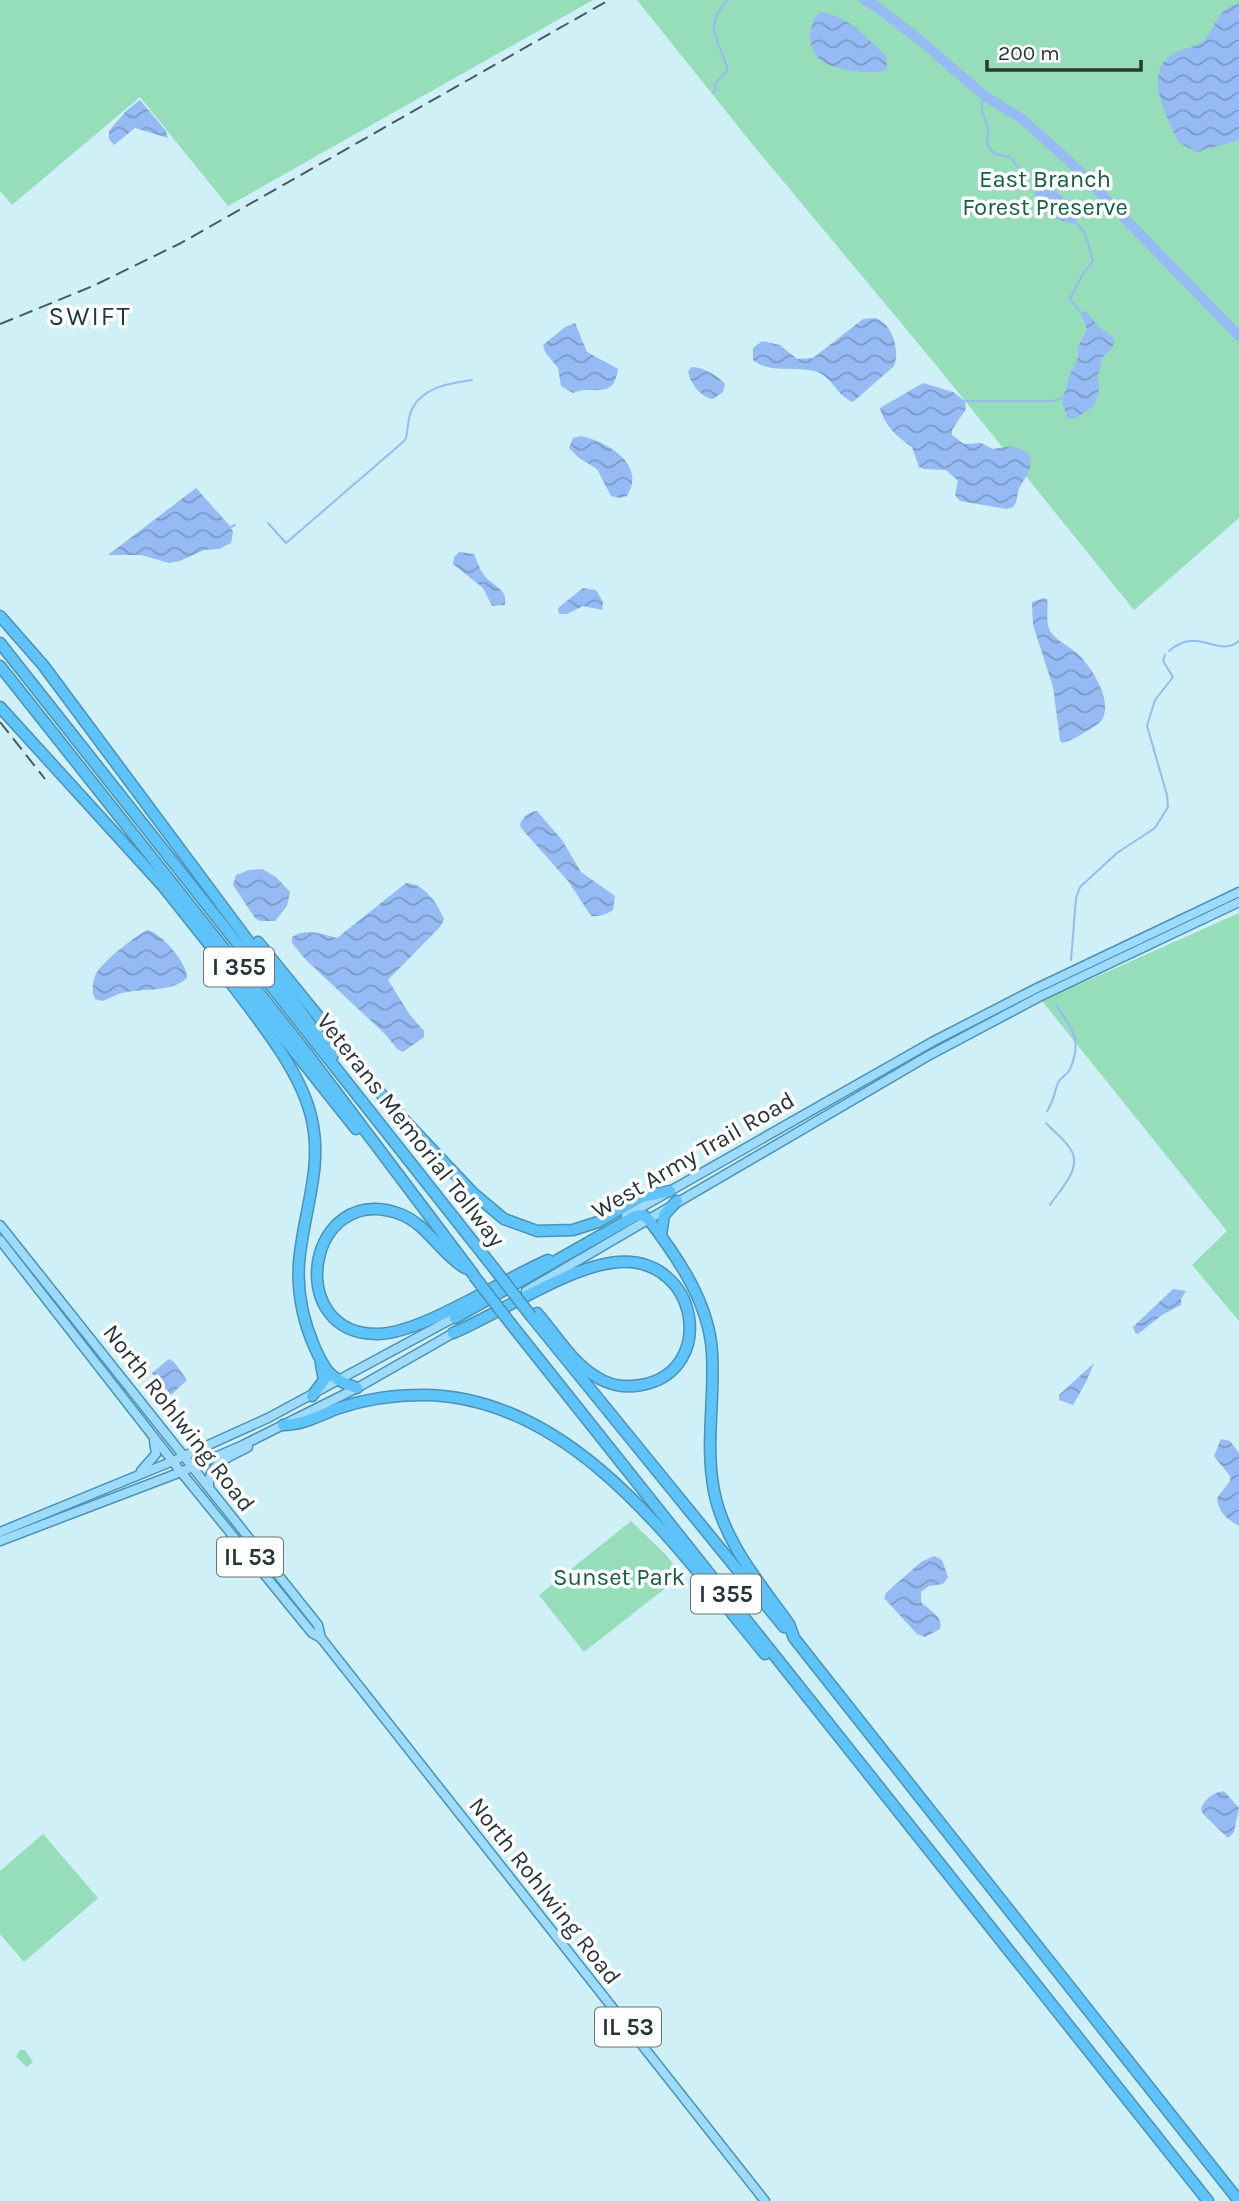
<svg xmlns="http://www.w3.org/2000/svg" width="1239" height="2201" font-family="Karla,sans-serif">
  <style>
    .green { fill: #96ddb9 }
    .water { fill: url(#water-waves) }
    .lines { fill: none; stroke-linecap: round; stroke-linejoin: round }
    .stream { stroke: #96bbf4; stroke-width: 2 }
    .river { stroke: #96bbf4; stroke-width: 10 }
    .major-casing { stroke: #4b92b6; stroke-width: 11 }
    .highway-casing { stroke: #4b92b6; stroke-width: 13 }
    .major { stroke: #9edbfb; stroke-width: 8 }
    .highway { stroke: #5dc3f9; stroke-width: 10 }
    .rail { stroke: #4a5b5f; stroke-width: 2; stroke-dasharray: 14 7; stroke-linecap: butt }
    .highway-bridge-casing { stroke: #4b92b6; stroke-width: 13; stroke-linecap: butt }
    .highway-bridge { stroke: #5dc3f9; stroke-width: 10 }
    .labels { text-anchor: middle; dominant-baseline: central; stroke-width: 7; stroke-linejoin: round; paint-order: stroke }
    .shield { fill: #fff; stroke: #697274; stroke-width: 2 }
    .shield-label { font-size: 23px; font-weight: bold; fill: #293639 }
    .park-label { font-size: 24px; fill: #145e41; stroke: #fff }
    .street-label { font-size: 24px; fill: #293639; stroke: #fff }
    .neighbourhood-label { font-size: 26px; letter-spacing: 2px; fill: #1d393e; stroke: #fff }
  </style>
  <defs>
    <pattern id="water-waves" width="16" height="10" patternUnits="userSpaceOnUse" patternTransform="scale(1.75)"><rect width="16" height="10" fill="#96bbf4"/><path d="M0 5q4-4 8 0t8 0" fill="none" stroke="#7a99c7"/></pattern>
  </defs>
  <rect width="100%" height="100%" fill="#cff0f6"/>
  <g class="green">
    <polygon points="0,0 593,0 228,206 140,97 12,205 0,191"/>
    <polygon points="637,0 1239,0 1239,518 1134,610 936,365 753,145"/>
    <polygon points="1239,913 1239,1321 1192,1265 1227,1231 1042,1001"/>
    <polygon points="631,1521 666,1555 682,1575 584,1652 539,1595"/>
    <polygon points="43,1834 98,1898 24,1962 0,1934 0,1871"/>
    <polygon points="20,2050 25,2050 33,2062 27,2067 16,2057"/>
  </g>
  <g class="water">
    <path d="M 1239,3 L 1239,140 L 1197,152 L 1179,143 C 1168,117 1141,74 1173,54 C 1182,48 1195,48 1203,41 C 1218,26 1214,11 1239,3 Z"/>
    <path d="M 820,12 C 847,15 867,38 886,56 L 887,69 C 874,77 834,70 822,61 C 806,49 807,24 820,12 Z"/>
    <polygon points="140,100 166,131 168,138 135,128 114,145 109,139 109,131 126,111"/>
    <path d="M 1034,179 C 1048,181 1078,206 1077,222 L 1074,224 C 1047,218 1032,208 1034,179 Z"/>
    <path d="M 1086,311 L 1097,325 L 1113,337 C 1116,348 1109,351 1102,358 L 1100,370 L 1098,374 L 1099,389 L 1095,405 L 1076,418 L 1068,419 L 1062,402 L 1070,374 L 1078,358 L 1078,347 L 1087,330 L 1081,313 Z"/>
    <path d="M 875,318 C 893,324 900,350 894,366 L 853,402 C 836,396 832,375 814,371 C 793,366 770,374 753,360 L 753,348 L 762,341 L 780,345 L 797,359 L 813,358 L 863,319 Z"/>
    <path d="M 575,323 L 587,352 L 618,369 C 613,402 593,384 573,393 L 561,386 L 558,368 L 545,352 L 543,345 L 565,327 Z"/>
    <path d="M 692,367 C 703,367 718,376 725,384 L 723,392 L 713,399 C 701,398 690,383 688,371 Z"/>
    <path d="M 923,383 L 953,392 L 965,401 L 966,409 L 952,430 L 952,435 L 964,444 L 981,443 L 993,449 L 1012,446 L 1027,452 L 1031,460 L 1030,470 L 1019,488 L 1016,502 L 1013,507 L 1007,509 L 960,501 L 955,495 L 958,481 L 946,470 L 924,469 L 919,467 L 912,447 C 898,438 884,425 880,408 Z"/>
    <path d="M 581,436 C 608,442 647,465 627,496 L 620,498 L 611,496 L 597,469 L 579,458 L 569,448 L 573,438 Z"/>
    <polygon points="196,488 230,526 233,532 231,543 219,549 204,550 180,561 169,563 141,555 108,555"/>
    <path d="M 459,552 L 474,554 C 477,561 479,568 484,575 C 493,587 508,588 505,605 L 492,606 L 483,588 L 453,564 L 454,557 Z"/>
    <polygon points="583,588 596,590 603,602 602,610 583,606 567,614 559,614 558,608"/>
    <path d="M 1044,598 L 1047,599 C 1049,609 1045,621 1050,631 C 1056,641 1071,647 1079,655 C 1092,668 1112,699 1103,718 C 1100,724 1093,727 1087,731 C 1079,736 1071,741 1062,743 L 1060,740 L 1053,687 L 1033,625 L 1032,602 Z"/>
    <path d="M 537,811 L 562,840 L 581,872 L 615,896 L 613,910 C 607,914 598,917 591,916 L 568,881 L 521,828 L 520,824 C 524,816 528,812 537,811 Z"/>
    <polygon points="262,869 276,877 290,892 287,906 275,921 260,921 255,918 233,885 236,875 249,870"/>
    <path d="M 406,883 C 424,883 438,904 444,919 L 440,927 L 388,980 L 410,1015 L 424,1031 L 424,1037 L 403,1052 L 397,1049 L 386,1035 L 306,960 L 292,943 L 292,937 C 306,928 322,934 337,938 Z"/>
    <path d="M 147,930 C 161,932 188,964 187,978 C 171,993 142,988 122,993 C 115,995 109,999 102,1001 L 95,999 C 92,992 92,984 95,976 C 100,963 134,937 147,930 Z"/>
    <polygon points="1173,1289 1186,1291 1181,1299 1181,1305 1162,1315 1138,1334 1135,1333 1133,1327"/>
    <polygon points="169,1359 174,1362 187,1380 171,1395 152,1373"/>
    <polygon points="1094,1363 1086,1382 1073,1405 1059,1400 1059,1395"/>
    <path d="M 1221,1439 L 1230,1441 L 1239,1453 L 1239,1526 C 1227,1519 1218,1512 1217,1498 L 1230,1481 L 1230,1476 L 1214,1456 Z"/>
    <path d="M 934,1556 L 942,1560 L 948,1577 L 943,1584 L 929,1586 L 921,1592 L 921,1602 C 929,1610 944,1617 940,1629 L 925,1637 L 917,1634 L 884,1598 L 886,1593 L 921,1562 Z"/>
    <path d="M 1224,1791 L 1239,1808 L 1234,1832 L 1228,1838 L 1203,1814 L 1201,1809 C 1204,1799 1214,1792 1224,1791 Z"/>
  </g>
  <g class="lines">
    <g class="stream">
      <path d="M 713,93 L 716,89 L 714,85 L 728,70 C 720,40 701,28 728,0"/>
      <path d="M 986,97 C 976,108 986,117 988,129 C 988,136 986,140 988,146 L 995,154 L 1010,157 L 1017,166 L 1043,181"/>
      <polyline points="1062,198 1069,202 1074,211"/>
      <polyline points="1076,223 1085,233 1093,261 1083,274 1070,299 1082,314"/>
      <polyline points="965,401 1053,401 1065,397"/>
      <path d="M 268,523 L 286,543 L 403,442 L 406,438 C 408,429 408,417 412,409 C 423,387 450,383 472,380"/>
      <polyline points="231,527 235,525"/>
      <path d="M 1169,651 C 1200,625 1216,659 1239,641"/>
      <polyline points="1071,960 1076,898 1080,887 1117,853 1155,828 1168,807 1167,795 1147,726 1155,700 1173,677 1163,661 1165,655"/>
      <path d="M 1047,1111 C 1054,1102 1054,1091 1059,1081 C 1062,1077 1068,1074 1070,1069 C 1083,1039 1072,1029 1056,1005"/>
      <path d="M 1046,1123 C 1053,1131 1063,1138 1069,1147 C 1085,1167 1060,1189 1050,1205"/>
    </g>
    <polyline class="river" points="864,0 877,7 921,41 986,97 1021,118 1068,160 1239,336"/>
    <defs>
      <g id="major">
        <polyline points="626,1216 932,1042 1037,988 1239,892"/>
        <polyline points="0,1225 318,1625 321,1638"/>
        <polyline points="0,1240 181,1472 312,1633 321,1638 765,2201"/>
        <polyline points="526,1291 928,1056 1041,996 1239,902"/>
        <polyline points="141,1471 156,1454 154,1441"/>
        <path d="M 209,1486 C 207,1463 231,1457 248,1447"/>
        <polyline points="0,1532 173,1461 268,1418 459,1315"/>
        <polyline points="0,1541 181,1472 243,1445 357,1388 457,1331"/>
      </g>
      <g id="highway">
        <polyline points="0,616 43,665 333,1055"/>
        <polyline points="0,643 493,1267"/>
        <polyline points="0,666 306,1052 473,1274"/>
        <polyline points="0,707 162,885 356,1129"/>
        <polyline points="258,942 391,1106 473,1193 504,1219 537,1231 573,1230 598,1222 641,1197 670,1191"/>
        <path d="M 216,963 C 248,1008 298,1063 311,1116 C 324,1167 303,1212 299,1263 C 297,1291 303,1320 314,1346 C 325,1371 330,1379 357,1388"/>
        <polyline points="661,1235 664,1215 677,1201"/>
        <path d="M 465,1268 C 441,1254 427,1224 400,1214 C 307,1180 282,1335 378,1334 C 423,1333 503,1279 548,1260"/>
        <polyline points="531,1316 784,1627"/>
        <path d="M 455,1318 L 635,1216 L 643,1215 L 649,1220 C 678,1258 709,1303 712,1352 C 715,1399 705,1444 714,1491 C 724,1542 759,1582 789,1624 L 794,1638 L 1239,2201"/>
        <polyline points="511,1324 1208,2201"/>
        <path d="M 453,1333 C 501,1313 570,1265 619,1262 C 700,1257 717,1372 641,1385 C 625,1388 608,1385 595,1376 C 572,1362 555,1334 537,1313"/>
        <polyline points="312,1396 324,1380 321,1364"/>
        <path d="M 283,1425 C 304,1425 320,1415 339,1408 C 366,1399 394,1395 423,1395 C 574,1396 678,1549 765,1654"/>
      </g>
    </defs>
    <use href="#major" class="major-casing"/>
    <use href="#highway" class="highway-casing"/>
    <use href="#major" class="major"/>
    <use href="#highway" class="highway"/>
    <g class="rail">
      <polyline points="0,324 93,286 181,243 609,0"/>
      <polyline points="0,722 45,779"/>
    </g>
    <defs>
      <g id="highway-bridge">
        <polyline points="493,1267 531,1316"/>
        <polyline points="474,1276 511,1324"/>
      </g>
    </defs>
    <use href="#highway-bridge" class="highway-bridge-casing"/>
    <use href="#highway-bridge" class="highway-bridge"/>
  </g>
  <g class="labels">
    <g class="shield">
      <rect x="204" y="947.5" width="70" height="39" rx="5"/>
      <rect x="217" y="1537.5" width="66" height="39" rx="5"/>
      <rect x="691" y="1574.5" width="70" height="39" rx="5"/>
      <rect x="595" y="2007.5" width="66" height="39" rx="5"/>
    </g>
    <g class="shield-label">
      <text x="239" y="967">I 355</text>
      <text x="250" y="1557">IL 53</text>
      <text x="726" y="1594">I 355</text>
      <text x="628" y="2027">IL 53</text>
    </g>
    <g class="park-label">
      <text x="1045" y="179">East Branch<tspan x="1045" dy="28">Forest Preserve</tspan></text>
      <text x="619" y="1577">Sunset Park</text>
    </g>
    <g class="street-label">
      <text transform="translate(411 1130) rotate(52)">Veterans Memorial Tollway</text>
      <text transform="translate(693 1155) rotate(-30)">West Army Trail Road</text>
      <text transform="translate(179 1418) rotate(52)">North Rohlwing Road</text>
      <text transform="translate(545 1891) rotate(52)">North Rohlwing Road</text>
    </g>
    <g class="neighbourhood-label">
      <text x="90" y="316">SWIFT</text>
    </g>
  </g>
  <path d="M987 60v10h154v-10" fill="none" stroke="#293639" stroke-width="3.5"/>
  <text x="998" y="60" font-size="21" fill="#293639" stroke="#ffffff" stroke-width="5" paint-order="stroke">200 m</text>
</svg>
